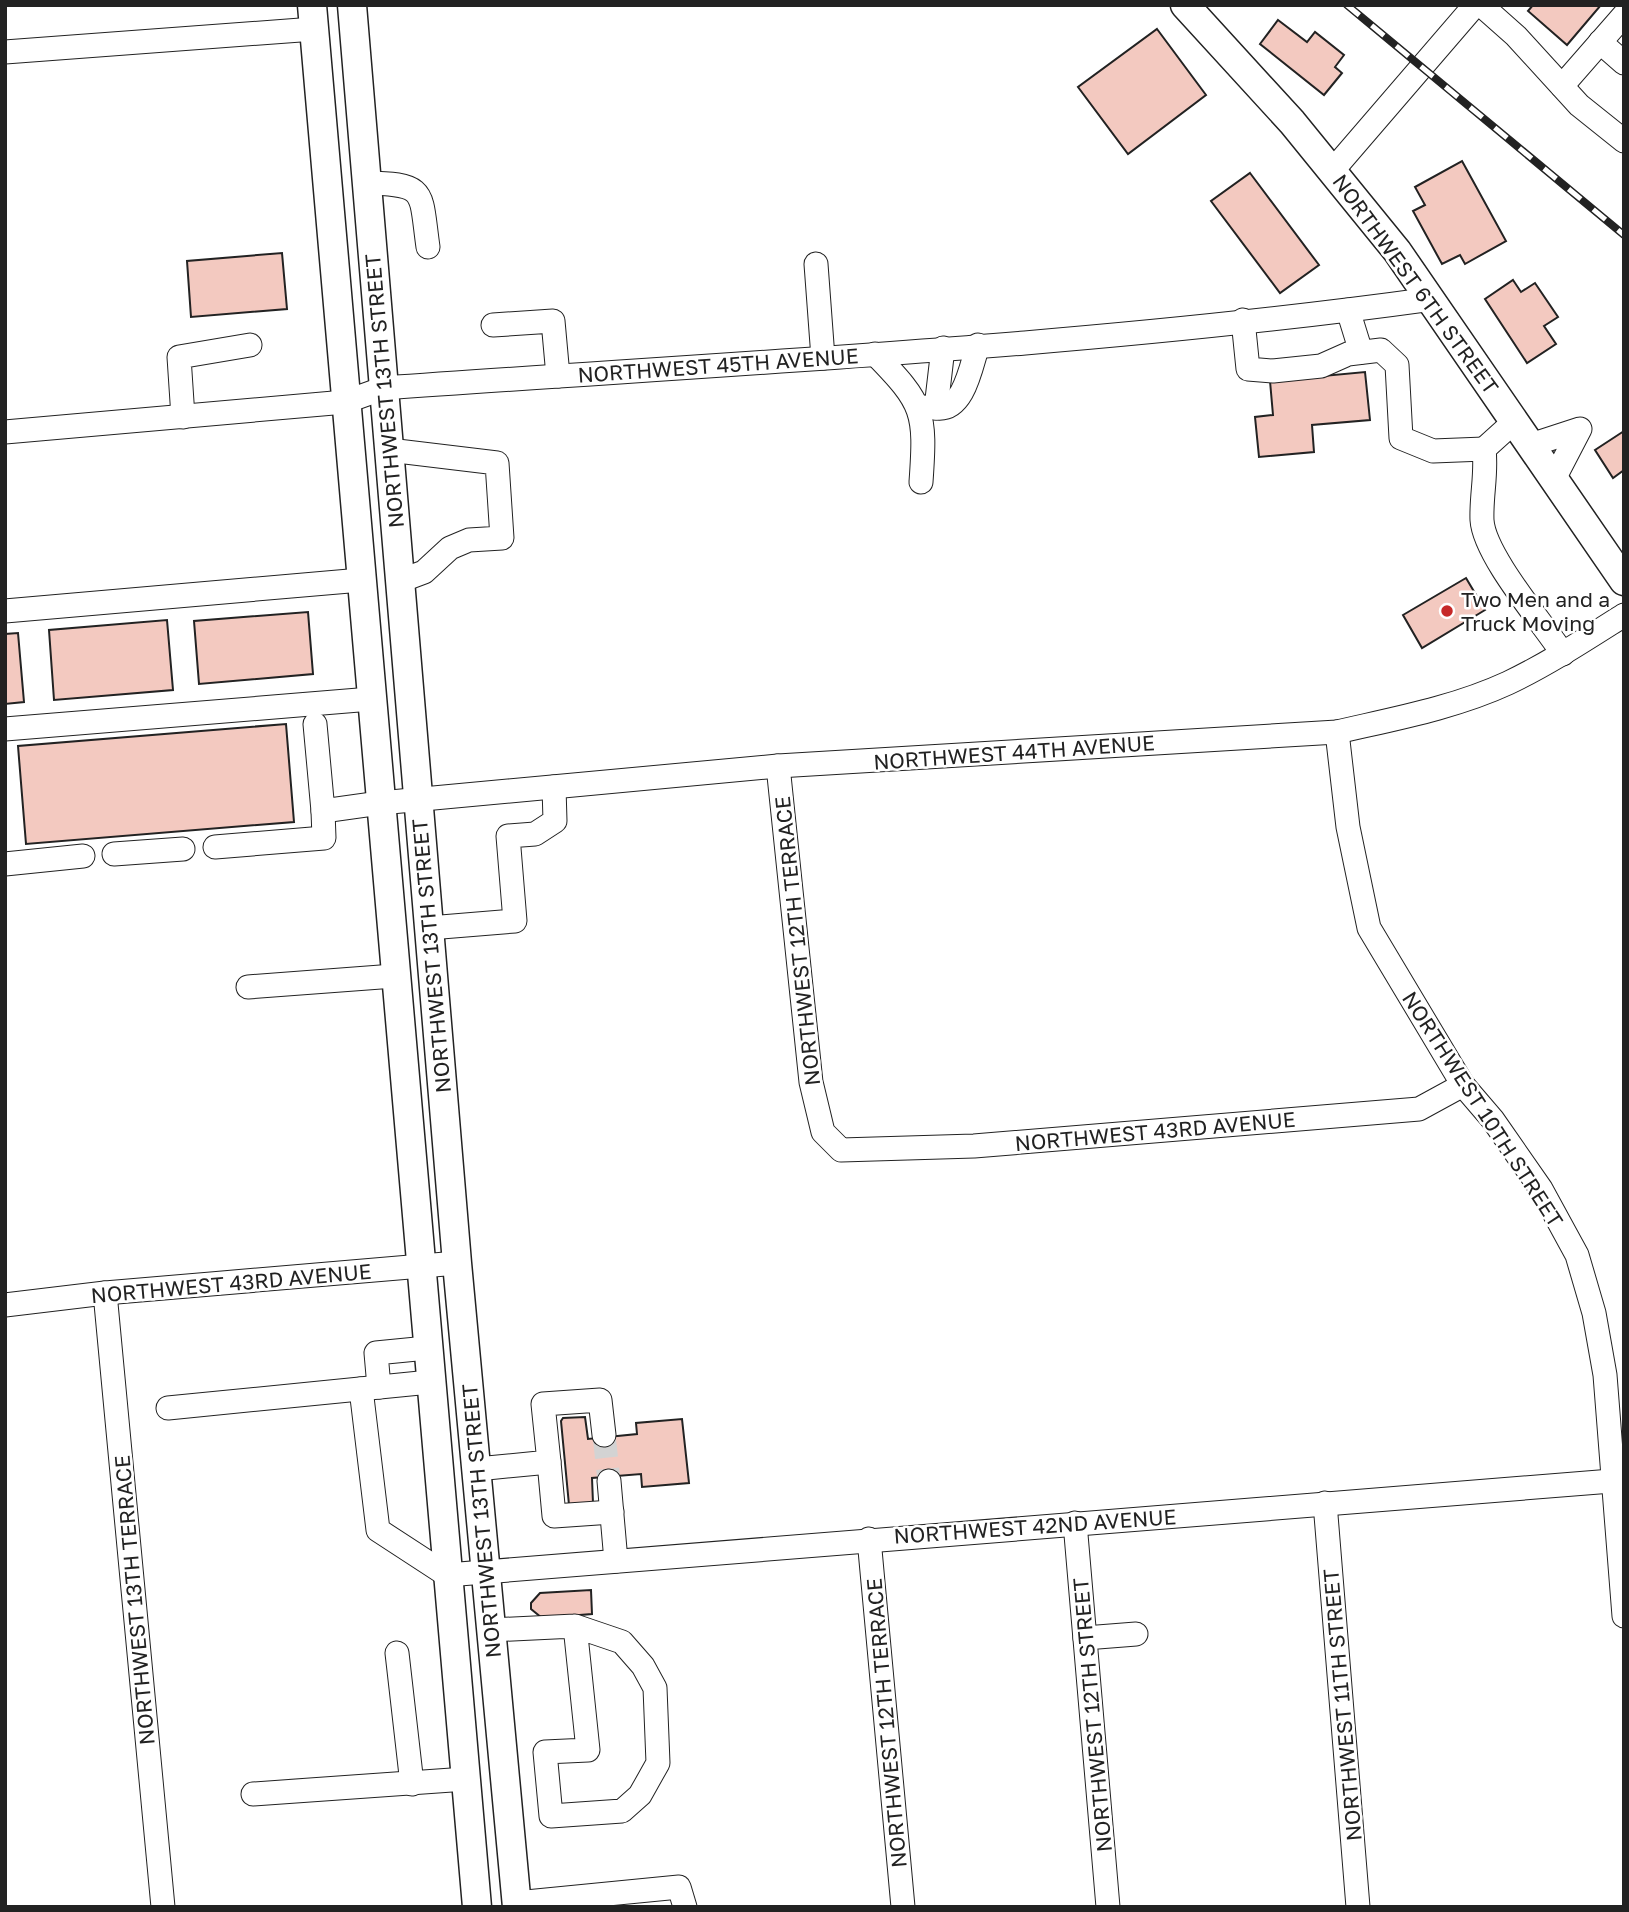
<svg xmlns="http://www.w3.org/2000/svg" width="1629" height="1912" font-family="'Golos Text',sans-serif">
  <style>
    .building { fill: #f3c9c0; stroke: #222; stroke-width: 2 }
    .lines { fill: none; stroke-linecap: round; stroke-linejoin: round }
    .minor-tunnel { stroke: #d3d3d3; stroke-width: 23; stroke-dasharray: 23 11; stroke-linecap: butt }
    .minor-casing { stroke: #222; stroke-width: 25 }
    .major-casing { stroke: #222; stroke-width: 31 }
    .minor { stroke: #fff; stroke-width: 23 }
    .major { stroke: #fff; stroke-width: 28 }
    .rail-casing { stroke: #222; stroke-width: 8 }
    .rail { stroke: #fff; stroke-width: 5; stroke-dasharray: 16; stroke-linecap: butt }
    .poi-dot { fill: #c62828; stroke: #fff; stroke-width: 2.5 }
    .labels { text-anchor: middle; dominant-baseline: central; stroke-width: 5; stroke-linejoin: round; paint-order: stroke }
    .street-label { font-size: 21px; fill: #222; stroke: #fff }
    .poi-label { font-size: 21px; fill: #222; stroke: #fff; text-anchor: start }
  </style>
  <rect width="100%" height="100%" fill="#fff"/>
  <g class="building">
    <polygon points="1533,5 1601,5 1567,45 1528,11"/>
    <polygon points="1278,20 1307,42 1315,32 1344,55 1335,67 1342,73 1324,95 1260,44"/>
    <polygon points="1157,29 1206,95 1128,154 1078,87"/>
    <polygon points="1462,161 1506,241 1465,264 1460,255 1442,264 1413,211 1425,205 1415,187"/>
    <polygon points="1250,173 1319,265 1280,293 1211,201"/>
    <polygon points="282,253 287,309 191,317 187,261"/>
    <polygon points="1513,280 1521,292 1535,283 1558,317 1544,326 1556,344 1527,363 1485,299"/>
    <polygon points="1365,372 1370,420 1312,425 1314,452 1259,457 1255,417 1273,415 1270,381"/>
    <polygon points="1624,431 1624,470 1613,478 1595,450"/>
    <polygon points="1466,578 1485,610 1422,648 1403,615"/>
    <polygon points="308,612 313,674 199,684 194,621"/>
    <polygon points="167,620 173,690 54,700 49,630"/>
    <polygon points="18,633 24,702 5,704 5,634"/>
    <polygon points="286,724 294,822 26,844 18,746"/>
    <polygon points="585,1417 588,1439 637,1434 636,1423 682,1419 689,1483 642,1487 641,1474 592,1478 593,1503 569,1505 561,1421 563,1418"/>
    <polygon points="591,1590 592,1614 542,1618 531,1609 531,1603 540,1593"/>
  </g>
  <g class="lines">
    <polyline class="minor-tunnel" points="604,1435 609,1481"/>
    <defs>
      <g id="minor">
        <polyline points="1481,5 1516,36 1579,105 1624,141"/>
        <polyline points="1600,42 1624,63"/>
        <polyline points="5,52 314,29"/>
        <polyline points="1562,86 1624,15"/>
        <polyline points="1333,170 1475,5"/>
        <path d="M 366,183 C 428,184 420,191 428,247"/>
        <polyline points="816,264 823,358"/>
        <polyline points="1348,310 1361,352"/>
        <polyline points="1243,320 1248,369 1273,371 1321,366 1348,354 1381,350 1397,365 1401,438 1433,451 1484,449"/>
        <polyline points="493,325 553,321 558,376"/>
        <path d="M 875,354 C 924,404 926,412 921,482"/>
        <polyline points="922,407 936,408 943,348"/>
        <path d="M 936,408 C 964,412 971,366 978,345"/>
        <polyline points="183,417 179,357 250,345"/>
        <path d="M 1515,421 L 1484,449 C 1487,473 1481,496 1482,520 C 1484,555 1542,622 1563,654"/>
        <path d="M 5,432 L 345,402 L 384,388 C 733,363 1085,347 1432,299"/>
        <polyline points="1531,445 1580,429 1554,479"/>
        <polyline points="389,450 497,463 502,538 469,540 450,548 424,572 400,581"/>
        <polyline points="5,611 361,580"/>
        <path d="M 315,724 L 323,811 L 380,803 L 778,766 L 1337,732 C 1393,719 1454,708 1508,683 C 1548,664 1586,639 1624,615"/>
        <polyline points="5,729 371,699"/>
        <polyline points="1337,732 1348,827 1369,928 1463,1085 1493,1120 1541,1189 1577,1255 1594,1313 1605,1375 1624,1616"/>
        <polyline points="778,766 811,1082 823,1132 841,1150 974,1146 1419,1109 1463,1085"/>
        <polyline points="215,847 324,838 323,811"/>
        <polyline points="114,854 183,849"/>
        <polyline points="5,864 83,856"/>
        <polyline points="429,928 515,921 508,836 535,834 555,821 554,787"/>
        <polyline points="248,987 394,976"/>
        <polyline points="105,1293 163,1907"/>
        <polyline points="5,1305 105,1293 457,1263"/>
        <polyline points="379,1387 376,1353 427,1348"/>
        <polyline points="361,1389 378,1530 447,1575 1624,1480"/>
        <polyline points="168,1408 430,1382"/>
        <polyline points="549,1462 554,1516 612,1512"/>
        <polyline points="477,1469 549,1462 543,1404 600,1400 604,1435"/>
        <polyline points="609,1481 616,1561"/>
        <polyline points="1325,1503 1358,1907"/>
        <polyline points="1075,1523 1108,1907"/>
        <polyline points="869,1539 903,1907"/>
        <polyline points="491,1630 575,1626 622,1642 643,1666 655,1688 658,1763 640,1795 622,1811 551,1816 545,1752 588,1750 575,1626"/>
        <polyline points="1085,1638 1136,1634"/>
        <polyline points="397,1653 412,1784"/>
        <polyline points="253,1794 466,1779"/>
        <polyline points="516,1903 679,1887 685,1907"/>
      </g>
      <g id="major">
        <polyline points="312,5 477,1907"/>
        <polyline points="352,5 457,1263 517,1907"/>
        <polyline points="1185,5 1292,122 1397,251 1624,581"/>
      </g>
    </defs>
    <use href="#minor" class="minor-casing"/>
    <use href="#major" class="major-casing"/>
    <use href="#minor" class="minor"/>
    <use href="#major" class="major"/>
    <defs>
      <polyline id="rail" points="1347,5 1624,235"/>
    </defs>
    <use href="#rail" class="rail-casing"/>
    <use href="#rail" class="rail"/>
  </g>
  <circle class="poi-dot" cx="1447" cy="611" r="7"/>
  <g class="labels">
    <g class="street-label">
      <text transform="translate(1416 284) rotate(54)">NORTHWEST 6TH STREET</text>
      <text transform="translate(718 365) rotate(-4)">NORTHWEST 45TH AVENUE</text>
      <text transform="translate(384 391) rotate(-95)">NORTHWEST 13TH STREET</text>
      <text transform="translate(1014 752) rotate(-4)">NORTHWEST 44TH AVENUE</text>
      <text transform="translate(797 941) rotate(-96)">NORTHWEST 12TH TERRACE</text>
      <text transform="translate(431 956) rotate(-95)">NORTHWEST 13TH STREET</text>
      <text transform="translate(1483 1109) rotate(57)">NORTHWEST 10TH STREET</text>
      <text transform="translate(1155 1131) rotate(-5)">NORTHWEST 43RD AVENUE</text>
      <text transform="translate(231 1283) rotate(-5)">NORTHWEST 43RD AVENUE</text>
      <text transform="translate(481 1521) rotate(-95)">NORTHWEST 13TH STREET</text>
      <text transform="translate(1035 1526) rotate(-4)">NORTHWEST 42ND AVENUE</text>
      <text transform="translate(134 1600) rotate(-95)">NORTHWEST 13TH TERRACE</text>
      <text transform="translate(1342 1705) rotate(-95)">NORTHWEST 11TH STREET</text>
      <text transform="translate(1092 1715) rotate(-95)">NORTHWEST 12TH STREET</text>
      <text transform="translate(886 1723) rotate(-95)">NORTHWEST 12TH TERRACE</text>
    </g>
    <g class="poi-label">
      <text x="1461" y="599">Two Men and a<tspan x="1461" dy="24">Truck Moving</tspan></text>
    </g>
  </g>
  <rect width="1629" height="1912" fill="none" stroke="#222222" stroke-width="14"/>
</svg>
